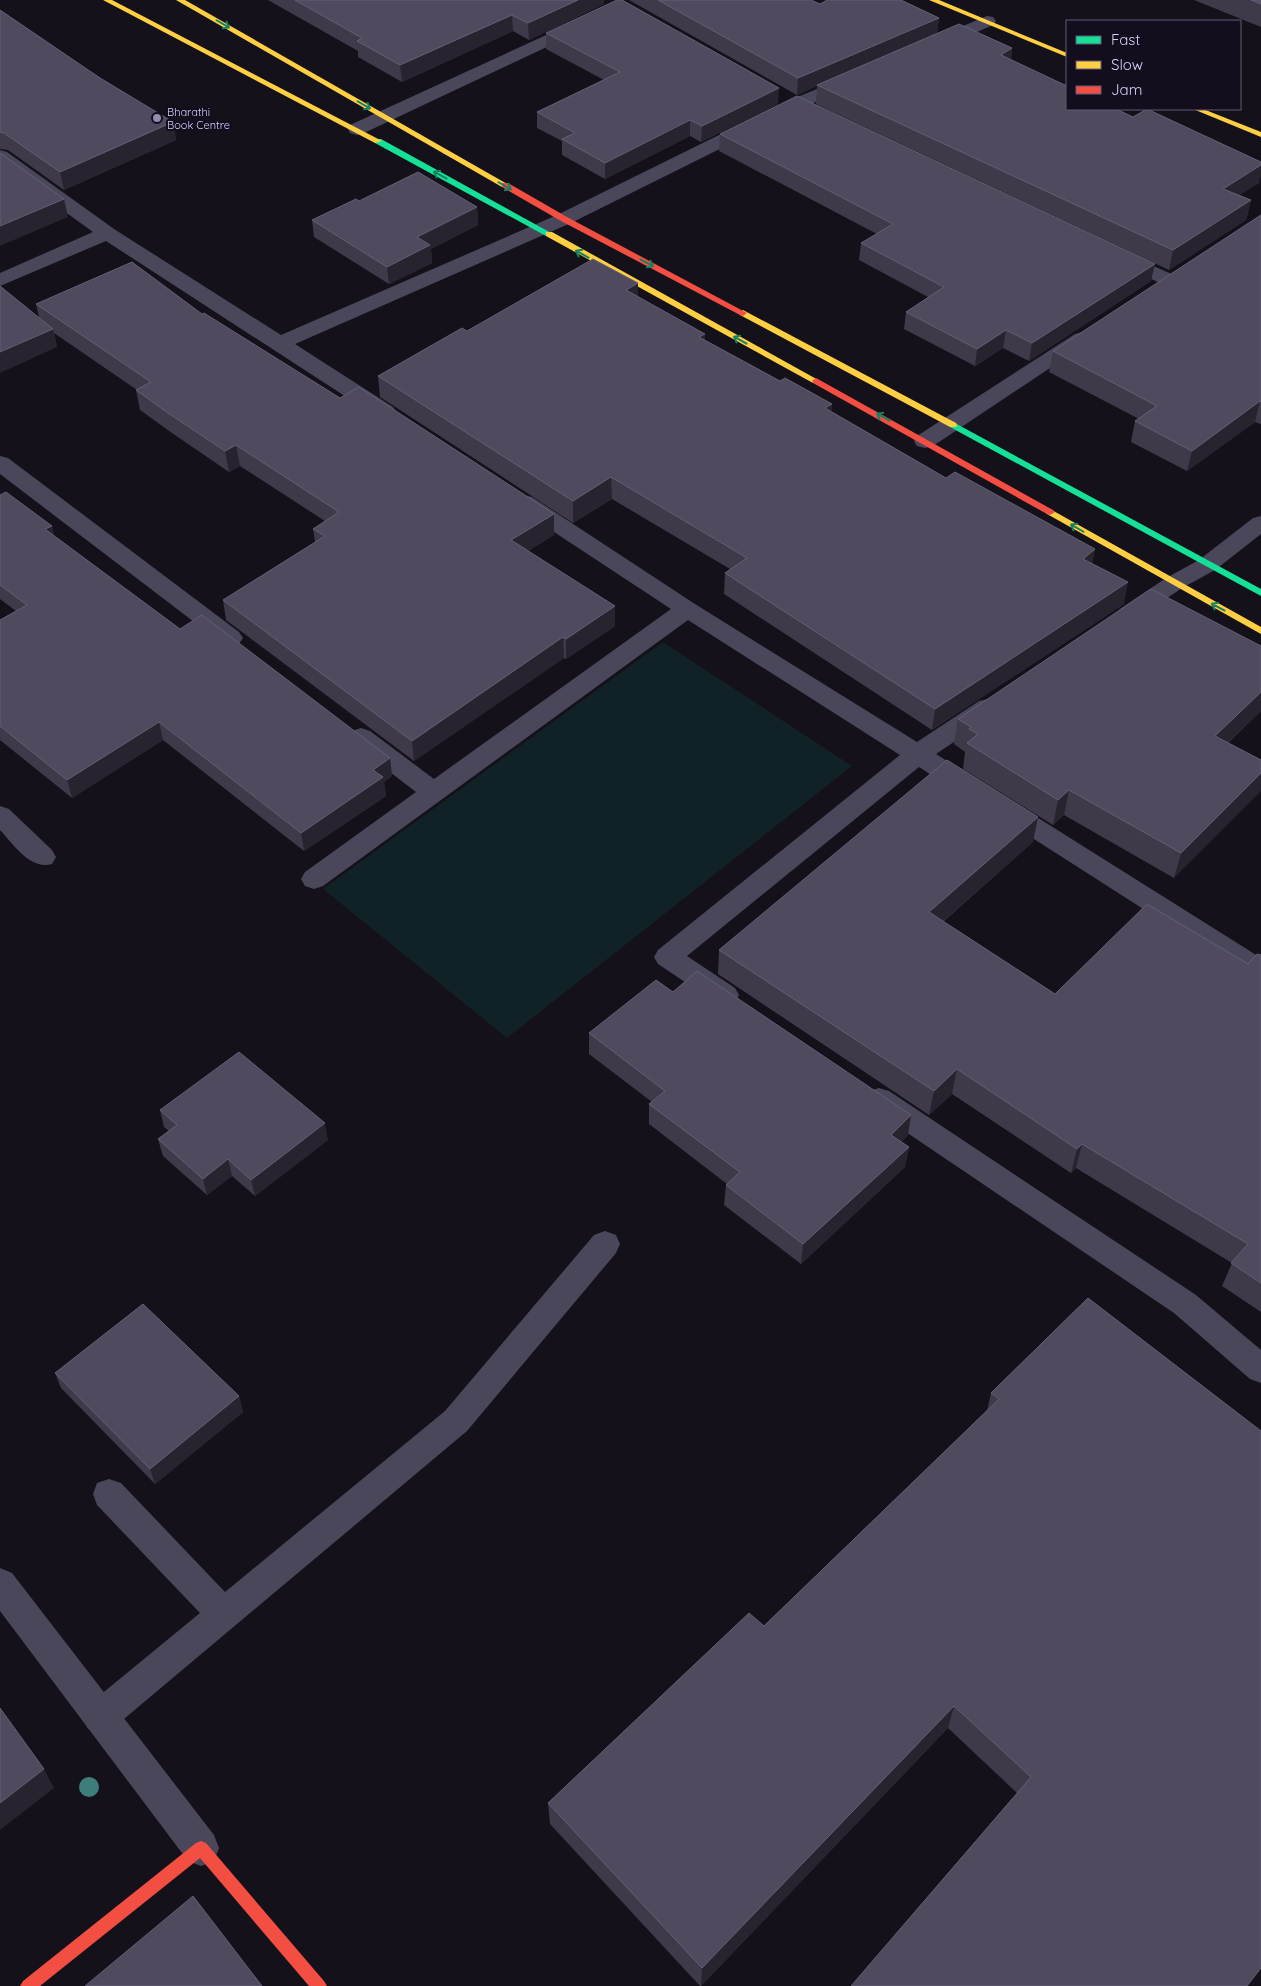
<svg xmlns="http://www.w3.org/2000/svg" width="1261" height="1986" font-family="Quicksand,sans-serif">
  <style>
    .green { fill: #112226 }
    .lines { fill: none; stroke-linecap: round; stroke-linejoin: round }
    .lane { fill: #4a475b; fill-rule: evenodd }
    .street { fill: #4a475b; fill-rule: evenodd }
    .fast { fill: #16e098; fill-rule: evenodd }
    .slow { fill: #ffcf43; fill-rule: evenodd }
    .jam { fill: #f24e42; fill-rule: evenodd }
    .tree { fill: #3d7e7b }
    .wall { fill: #3f3a4a }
    .shaded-wall { fill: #27232f }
    .building { fill: #4f4a5d; stroke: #655f76 }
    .oneway { stroke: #158161 }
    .poi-dot { fill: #948cad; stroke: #130d1e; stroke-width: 2 }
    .labels { text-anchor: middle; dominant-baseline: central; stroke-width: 4; stroke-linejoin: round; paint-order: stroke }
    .far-poi-label { font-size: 11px; fill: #d9cefc; stroke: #130d1e; text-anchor: start }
  </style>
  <rect width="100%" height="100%" fill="#14111a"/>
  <polygon class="green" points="663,642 852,766 507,1038 323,889"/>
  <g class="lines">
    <polygon class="lane" points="605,1231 616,1235 620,1244 616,1253 467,1431 112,1729 100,1734 88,1729 82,1717 88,1705 200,1613 97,1505 93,1494 97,1483 109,1479 121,1483 225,1592 445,1411 594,1235"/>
    <g class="street">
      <polygon points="987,16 993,17 996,21 993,25 941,48 935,49 929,48 926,44 929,40"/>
      <polygon points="579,20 585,21 588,25 585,29 364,133 357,135 350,133 348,129 350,125"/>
      <polygon points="849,76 855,77 858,81 855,85 802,108 571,223 295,344 393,407 396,412 393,417 385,418 377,417 106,241 0,286 0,273 93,232 0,165 0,150 7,152 114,229 281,335 557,215 790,100"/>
      <polygon points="1120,251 1176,276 1179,280 1176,284 1169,286 1162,284 1113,261 1110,257 1113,253"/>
      <polygon points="1082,332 1089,334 1092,338 1089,342 933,446 925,448 917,446 914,441 917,436 1075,334"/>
      <polygon points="0,456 8,458 239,632 243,638 239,644 231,646 223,644 0,474"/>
      <path d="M 524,495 L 532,497 L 695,604 L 917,742 L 979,701 L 988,699 L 997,701 L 1000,707 L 997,713 L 936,754 L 979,781 L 983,787 L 979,793 C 958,799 936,777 919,767 L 687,956 L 735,988 L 739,995 L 735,1002 L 725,1006 L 715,1002 L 658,964 L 654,957 L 658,950 L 900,755 L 688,620 L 323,886 L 314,889 L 305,886 L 301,879 L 305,872 L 416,792 L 352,743 L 349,737 L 352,731 L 361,728 L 370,731 L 434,779 L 671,609 L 516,507 L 513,502 L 516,497 Z"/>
      <polygon points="1261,516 1261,534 1215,570 1182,588 1136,619 1128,622 1120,619 1116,614 1120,609 1166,578 1199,560 1253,518"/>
      <polygon points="1004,799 1013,802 1261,958 1261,981 1251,978 995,814 991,808 995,802"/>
      <path d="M 0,806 L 9,809 L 52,850 L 56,857 L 52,864 C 30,870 14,845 0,830 Z"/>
      <polygon points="879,1088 889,1091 1196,1295 1261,1350 1261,1383 1250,1379 1174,1313 869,1107 865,1099 869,1091"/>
      <polygon points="0,1568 12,1573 214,1835 219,1848 214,1861 201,1866 188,1861 0,1611"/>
    </g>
    <g class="fast">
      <polygon points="375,139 381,139 553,234 546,236 375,143"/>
      <polygon points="953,422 1261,589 1261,596 950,427 950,423"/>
    </g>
    <g class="slow">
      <polygon points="103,0 112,0 382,141 375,143"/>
      <polygon points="176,0 185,0 509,185 502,187"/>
      <polygon points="929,0 939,0 1067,53 1067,57"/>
      <polygon points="1193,109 1203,109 1261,132 1261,137"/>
      <polygon points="546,232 552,232 820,381 819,383 813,383 546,236"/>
      <polygon points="743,310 956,423 957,425 956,427 950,427 740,315 739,313"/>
      <polygon points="1050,509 1261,627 1261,634 1047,514 1045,512"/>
    </g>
    <g class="jam">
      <polygon points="502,183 508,183 567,217 747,313 743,316 740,315 561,221 502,187"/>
      <polygon points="816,378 1053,510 1055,512 1050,515 1047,514 813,383 812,381"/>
      <polygon points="201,1841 206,1843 324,1981 327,1986 309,1986 200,1858 40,1986 20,1986 23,1981 196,1843"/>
    </g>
  </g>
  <circle class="tree" cx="89" cy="1787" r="10"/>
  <g class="wall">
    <polygon points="268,0 604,0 604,4 529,40 513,31 402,82 358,57 358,51"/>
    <polygon points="629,0 811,0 820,4 939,18 937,33 1012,48 1011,60 1259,183 1239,195 1251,200 1246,220 1169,270 816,104 817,86 797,95"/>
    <polygon points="1194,0 1261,0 1261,27"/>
    <polygon points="0,10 100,78 173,122 176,140 64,190 8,150 0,149"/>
    <polygon points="546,33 778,104 701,142 690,136 605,179 562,155 562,141 537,128 537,112 604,80 546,49"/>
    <polygon points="720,134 1151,281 1029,361 1003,348 975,366 904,329 906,312 928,297 859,260 861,243 877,234 719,151"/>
    <polygon points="359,201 477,207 478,225 431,249 432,263 389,284 314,237 312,220"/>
    <polygon points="1261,215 1261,424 1260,424 1255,422 1187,471 1131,442 1135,421 1139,419 1049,372 1053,351"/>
    <polygon points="638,283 638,297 705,341 780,381 832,404 831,412 946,478 1095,549 1092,563 1124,604 932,730 724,594 725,573 730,569 612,499 573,523 380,397 378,376 467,331"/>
    <polygon points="36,304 202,314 554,535 528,551 615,626 566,659 564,658 414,761 226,620 223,600 315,542 313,529 325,521 240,466 229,472 172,433 140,410 136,390 137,390 54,333 57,347 39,317"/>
    <polygon points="0,495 52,526 54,536 180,629 390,758 392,776 384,782 386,796 304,851 163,740 72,798 0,740 0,620 16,611 0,599"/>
    <polygon points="1261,646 1261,711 1228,743 1174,878 1064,815 1053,825 963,769 965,752 954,744 958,719"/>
    <polygon points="1033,842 943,922 1055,994 1248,964 1261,955 1261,1312 1222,1286 1232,1263 1076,1168 1071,1173 952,1094 929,1115 718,974 719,950"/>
    <polygon points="673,992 908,1135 901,1142 909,1147 905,1167 801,1264 724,1205 726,1185 727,1184 649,1124 649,1104 652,1102 589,1054 589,1033"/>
    <polygon points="160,1110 328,1140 255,1196 232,1176 207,1195 163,1156 158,1139 169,1131 164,1127"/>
    <polygon points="1088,1298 1261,1969 1017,1793 948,1728 701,1986 700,1986 550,1824 548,1803 764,1626 987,1411 991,1393"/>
    <polygon points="55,1373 239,1396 243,1412 155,1484 61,1388"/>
  </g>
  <g class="shaded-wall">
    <polygon points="578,0 604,0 604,4 529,40 528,23"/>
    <polygon points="512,15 513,31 402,82 400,65"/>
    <polygon points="939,18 937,34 817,85 817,86 797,95 798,78"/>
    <polygon points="1012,48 1010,68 1001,55"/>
    <polygon points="779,88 778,104 701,142 702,126"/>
    <polygon points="690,120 690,136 605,179 605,163"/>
    <polygon points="173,122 176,140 64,190 60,172"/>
    <polygon points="1261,165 1261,176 1259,183 1218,208 1223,189"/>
    <polygon points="64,199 68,217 0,246 0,226"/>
    <polygon points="1251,200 1246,220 1169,270 1173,250"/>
    <polygon points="477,207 478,225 431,249 432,263 389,284 387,267 417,237"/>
    <polygon points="1155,264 1151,281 1029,361 1032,343"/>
    <polygon points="638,283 638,304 626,290"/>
    <polygon points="53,329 57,347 0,373 0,352"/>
    <polygon points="1006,330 1003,348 975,366 977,349"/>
    <polygon points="705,334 705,355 699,337"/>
    <polygon points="1260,401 1255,422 1187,471 1192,451"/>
    <polygon points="832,404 830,425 825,408"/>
    <polygon points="236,445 240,466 229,472 225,451"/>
    <polygon points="611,477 612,499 573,523 573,501"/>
    <polygon points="554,514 554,535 512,561 511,540"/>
    <polygon points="52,526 56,544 45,529"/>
    <polygon points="1095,549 1091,570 1083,559"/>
    <polygon points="1128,582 1124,604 932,730 935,709"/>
    <polygon points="615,606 615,626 566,659 566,639"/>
    <polygon points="563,637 564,658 414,761 412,741"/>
    <polygon points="1261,692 1261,711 1208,761 1215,736"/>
    <polygon points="159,722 163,740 72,798 67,780"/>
    <polygon points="390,758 392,776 384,782 386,796 304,851 301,833 373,770"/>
    <polygon points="1261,773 1261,791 1174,878 1181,853"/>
    <polygon points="1069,790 1064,815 1053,825 1058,800"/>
    <polygon points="1038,817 1033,842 925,937 929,912"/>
    <polygon points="957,1069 952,1094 929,1115 934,1091"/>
    <polygon points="911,1115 908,1135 888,1155 891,1135"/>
    <polygon points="325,1123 328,1140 255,1196 251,1180"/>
    <polygon points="1082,1144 1076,1168 1071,1173 1077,1149"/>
    <polygon points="909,1147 905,1167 801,1264 803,1244"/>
    <polygon points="228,1159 232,1176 207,1195 203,1179"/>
    <polygon points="239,1396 243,1412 155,1484 150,1469"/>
    <polygon points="954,1706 948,1728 701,1986 702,1968"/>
    <polygon points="44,1769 54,1788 0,1830 0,1803"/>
  </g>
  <g class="building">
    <polygon points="295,0 578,0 528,23 512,15 400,65 357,41 362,38"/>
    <polygon points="617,0 622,0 779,88 702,126 690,120 605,163 562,139 575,133 537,112 620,72 546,33"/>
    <polygon points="658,0 811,0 820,4 827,0 901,0 939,18 798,78"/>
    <polygon points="1251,0 1261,0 1261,4"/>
    <polygon points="0,10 100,78 173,122 60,172 4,133 0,132"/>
    <polygon points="959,24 1012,48 1001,55 1067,86 1067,109 1116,109 1133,117 1147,109 1261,162 1261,165 1223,189 1251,200 1173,250 817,85"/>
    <polygon points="797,96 1155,264 1032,343 1006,330 977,349 906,312 944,287 861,243 893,224 720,134"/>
    <polygon points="0,153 64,199 0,226"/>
    <polygon points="418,172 477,207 417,237 430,245 387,267 312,220 356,199 359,201"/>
    <polygon points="1261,215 1261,402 1260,401 1192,451 1135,421 1157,406 1053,351"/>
    <polygon points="593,259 638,283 626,290 705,334 699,337 780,381 785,378 832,404 825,408 946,478 955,472 1095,549 1083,559 1128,582 935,709 725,573 747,558 611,477 573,501 378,376 462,328 467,331"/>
    <polygon points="132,262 202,314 204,313 340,398 359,387 554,514 511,540 615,606 566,639 563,637 412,741 223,600 325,536 313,529 339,512 236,445 225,451 168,413 136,390 151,382 36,304"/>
    <polygon points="0,286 53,329 0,352"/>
    <polygon points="6,492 52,526 45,529 180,629 202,615 390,758 373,770 383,777 301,833 159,722 67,780 0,726 0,620 27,605 0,585 0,495"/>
    <polygon points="1151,589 1261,646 1261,692 1215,736 1261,760 1261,773 1181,853 1069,790 1058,800 967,743 978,734 969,729 971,727 958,719"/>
    <polygon points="947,760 1038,817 929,912 1055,994 1147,904 1248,964 1257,954 1261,955 1261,1283 1231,1263 1248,1244 1082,1144 1077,1149 957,1069 934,1091 719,950"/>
    <polygon points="697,971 911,1115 891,1135 909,1147 803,1244 726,1185 740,1172 649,1104 665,1091 589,1033 656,980 673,992"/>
    <polygon points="239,1052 325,1123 251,1180 228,1159 203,1179 158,1139 177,1125 160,1110"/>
    <polygon points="1088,1298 1261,1431 1261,1968 1247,1986 851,1986 1031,1777 954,1706 702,1968 548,1803 749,1613 764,1626 999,1399 991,1393"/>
    <polygon points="143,1304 239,1396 150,1469 55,1373"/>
    <polygon points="0,1708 44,1769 0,1803"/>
    <polygon points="193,1896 262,1986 85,1986"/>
  </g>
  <defs><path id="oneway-shaft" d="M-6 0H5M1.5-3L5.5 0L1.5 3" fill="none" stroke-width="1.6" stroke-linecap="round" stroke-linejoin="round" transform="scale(1.25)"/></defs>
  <g class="oneway">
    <use href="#oneway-shaft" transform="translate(223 24) rotate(30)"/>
    <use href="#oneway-shaft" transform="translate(364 105) rotate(30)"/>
    <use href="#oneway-shaft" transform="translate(440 175) rotate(-151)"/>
    <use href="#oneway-shaft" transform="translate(505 186) rotate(30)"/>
    <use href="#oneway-shaft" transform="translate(582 254) rotate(-151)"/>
    <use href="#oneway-shaft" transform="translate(647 263) rotate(28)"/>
    <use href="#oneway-shaft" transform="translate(740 340) rotate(-151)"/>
    <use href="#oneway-shaft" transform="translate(883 417) rotate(-151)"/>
    <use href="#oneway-shaft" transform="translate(1077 528) rotate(-150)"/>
    <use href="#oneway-shaft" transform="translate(1218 607) rotate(-152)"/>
  </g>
  <circle class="poi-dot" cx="157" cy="118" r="5"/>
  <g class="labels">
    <g class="far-poi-label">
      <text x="167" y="112">Bharathi<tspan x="167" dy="13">Book Centre</tspan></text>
    </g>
  </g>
  <rect x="1066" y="20" width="175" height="90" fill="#130d1e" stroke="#625a77"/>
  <rect x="1076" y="36" width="25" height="8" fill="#16e098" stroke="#625a77"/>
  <text x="1111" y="45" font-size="15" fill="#d9cefc">Fast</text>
  <rect x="1076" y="61" width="25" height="8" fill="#ffcf43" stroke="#625a77"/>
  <text x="1111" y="70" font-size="15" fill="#d9cefc">Slow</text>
  <rect x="1076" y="86" width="25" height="8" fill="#f24e42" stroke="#625a77"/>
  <text x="1111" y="95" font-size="15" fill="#d9cefc">Jam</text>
</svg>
